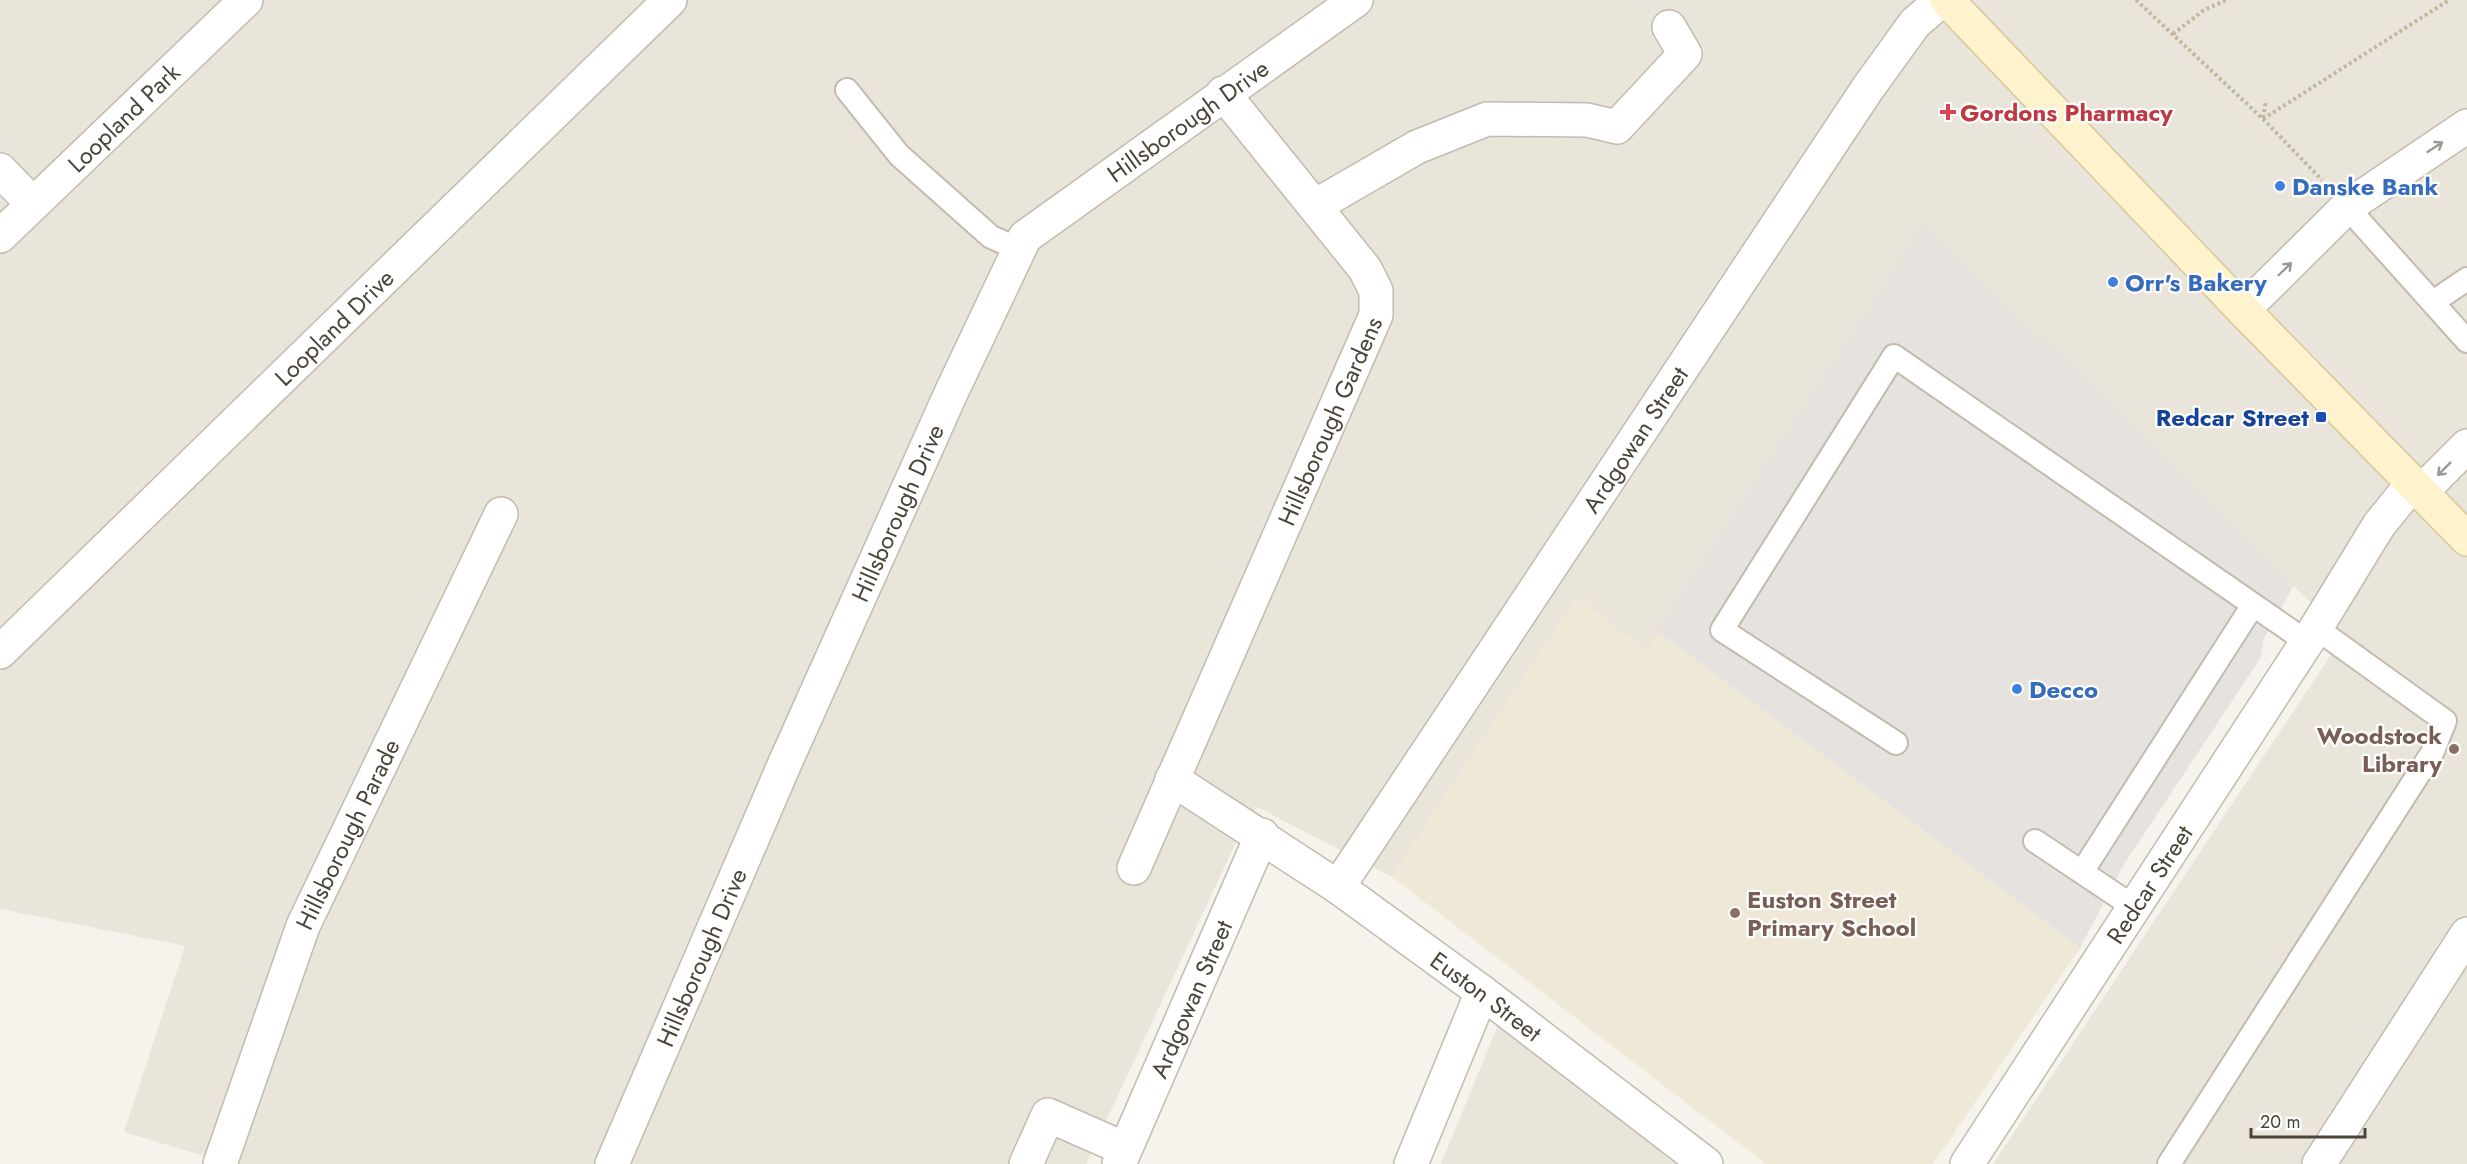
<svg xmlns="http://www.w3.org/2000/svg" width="2467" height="1164" font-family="Jost,sans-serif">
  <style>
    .residential { fill: #eae5da }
    .industrial { fill: #e6e2dd }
    .education { fill: #efe8d6 }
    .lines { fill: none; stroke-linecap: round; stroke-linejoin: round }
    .lane-casing { stroke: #c2bbae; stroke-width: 26 }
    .street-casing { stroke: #c2bbae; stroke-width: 36 }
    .secondary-casing { stroke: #d6c79b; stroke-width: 36 }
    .path { stroke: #c4b79f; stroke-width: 4; stroke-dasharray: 3 3; stroke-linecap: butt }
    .lane { stroke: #fff; stroke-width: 22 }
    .street { stroke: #fff; stroke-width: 33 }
    .secondary { stroke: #fff3cd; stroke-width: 33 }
    .oneway { stroke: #9c9892 }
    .health-dot { fill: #e0444e; stroke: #fff; stroke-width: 2 }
    .shop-dot { fill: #3f7fe0; stroke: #fff; stroke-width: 2 }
    .transit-dot { fill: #1a4fb4; stroke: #fff; stroke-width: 2 }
    .education-dot { fill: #8d6e63; stroke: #fff; stroke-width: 2 }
    .labels { text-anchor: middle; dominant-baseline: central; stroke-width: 4.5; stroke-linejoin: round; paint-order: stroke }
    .health-label { font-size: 24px; font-weight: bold; fill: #be3a42; stroke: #fff; text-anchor: start }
    .street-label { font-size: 24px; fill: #4b4439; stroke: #fff }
    .shop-label { font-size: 24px; font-weight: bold; fill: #366cbe; stroke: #fff; text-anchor: start }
    .transit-label { font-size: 24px; font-weight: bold; fill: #164399; stroke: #fff; text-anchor: end }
    .education-label { font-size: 24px; font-weight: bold; fill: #785e54; stroke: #fff; text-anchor: end }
  </style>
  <rect width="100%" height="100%" fill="#f6f3ec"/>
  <g class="residential">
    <polygon points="0,0 2467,0 2467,1164 1993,1164 2344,635 1924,225 1647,651 1577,598 1392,877 1257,807 1238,838 1086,1164 231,1164 124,1132 185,946 0,909"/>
    <polygon points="1500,1020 1679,1164 1441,1164"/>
  </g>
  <polygon class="industrial" points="1924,224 2294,585 2263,640 2261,657 2123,866 2080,948 1658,632"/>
  <polygon class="education" points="1577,598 1647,651 1658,632 2080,948 1933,1164 1766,1164 1392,877"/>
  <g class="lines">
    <defs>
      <g id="lane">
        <polyline points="847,90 899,155 991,237 1019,249"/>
        <polyline points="2347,207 2467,341"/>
        <polyline points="2433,302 2467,279"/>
        <polyline points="1896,743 1722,630 1894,356 2307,642"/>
        <polyline points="2035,841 2134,907"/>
        <polyline points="2082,872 2253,605"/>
        <polyline points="2169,1164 2432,753 2445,721 2316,628"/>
      </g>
      <g id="street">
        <polyline points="0,170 33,204"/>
        <polyline points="1315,206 1417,147 1487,119 1587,120 1617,127 1685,54 1669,27"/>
        <path id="s1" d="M 0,236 L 246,0"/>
        <polyline points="2243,310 2347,207 2467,126"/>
        <polyline points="2421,492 2467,446"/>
        <path id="s2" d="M 0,652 L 670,0"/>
        <path id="s3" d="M 1172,779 L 1338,887 L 1482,992 L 1706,1164"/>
        <path id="s4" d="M 1134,868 L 1376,315 L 1376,291 L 1365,269 L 1223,93"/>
        <path id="s5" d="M 1338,887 L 1868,88 L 1915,23 L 1942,0"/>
        <path id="s6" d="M 220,1164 L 303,926 L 501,514"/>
        <path id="s7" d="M 612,1164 L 785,763 L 951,393 L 1025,237 L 1356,0"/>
        <polyline points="1026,1164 1048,1115 1125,1149"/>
        <path id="s8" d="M 1119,1164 L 1262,835"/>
        <polyline points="1411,1164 1482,992"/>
        <path id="s9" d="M 1967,1164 L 2316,628 L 2379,525 L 2413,483"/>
        <polyline points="2319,1164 2467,934"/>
      </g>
      <polyline id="secondary" points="1947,0 2243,310 2467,539"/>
    </defs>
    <use href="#lane" class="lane-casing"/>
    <use href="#street" class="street-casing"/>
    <use href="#secondary" class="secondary-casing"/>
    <g class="path">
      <polyline points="2136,0 2263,119 2322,180"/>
      <polyline points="2173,34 2204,10 2226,0"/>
      <polyline points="2263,118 2266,100"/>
      <polyline points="2263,119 2449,0"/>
    </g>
    <use href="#lane" class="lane"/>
    <use href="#street" class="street"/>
    <use href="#secondary" class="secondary"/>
  </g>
  <defs><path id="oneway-shaft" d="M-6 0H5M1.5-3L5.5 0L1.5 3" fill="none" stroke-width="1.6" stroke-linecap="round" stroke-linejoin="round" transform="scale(1.5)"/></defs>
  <g class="oneway">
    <use href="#oneway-shaft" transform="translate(2435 147) rotate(-33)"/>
    <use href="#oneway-shaft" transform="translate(2285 269) rotate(-44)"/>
    <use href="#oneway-shaft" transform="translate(2444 469) rotate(135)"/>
  </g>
  <path class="health-dot" d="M1945 103h6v6h6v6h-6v6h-6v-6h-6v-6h6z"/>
  <g class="shop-dot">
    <circle cx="2280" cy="186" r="6"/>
    <circle cx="2113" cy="282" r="6"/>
    <circle cx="2017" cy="689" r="6"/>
  </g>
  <rect class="transit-dot" x="2315" y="411" width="12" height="12" rx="3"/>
  <g class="education-dot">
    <circle cx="2454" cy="749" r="6"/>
    <circle cx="1735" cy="913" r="6"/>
  </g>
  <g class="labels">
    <g class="health-label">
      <text x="1960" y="112">Gordons Pharmacy</text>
    </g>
    <g class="street-label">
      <text stroke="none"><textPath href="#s1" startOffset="171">Loopland Park</textPath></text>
      <text stroke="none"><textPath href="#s7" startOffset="1215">Hillsborough Drive</textPath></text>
      <text stroke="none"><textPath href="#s2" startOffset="466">Loopland Drive</textPath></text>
      <text stroke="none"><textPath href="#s4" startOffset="488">Hillsborough Gardens</textPath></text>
      <text stroke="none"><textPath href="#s5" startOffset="537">Ardgowan Street</textPath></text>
      <text stroke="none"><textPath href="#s7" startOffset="711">Hillsborough Drive</textPath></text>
      <text stroke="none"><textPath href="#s6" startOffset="354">Hillsborough Parade</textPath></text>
      <text stroke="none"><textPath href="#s9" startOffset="334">Redcar Street</textPath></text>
      <text stroke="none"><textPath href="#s7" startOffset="225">Hillsborough Drive</textPath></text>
      <text stroke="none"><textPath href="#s3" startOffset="382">Euston Street</textPath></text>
      <text stroke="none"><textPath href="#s8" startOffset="180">Ardgowan Street</textPath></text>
    </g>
    <g class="shop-label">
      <text x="2292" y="186">Danske Bank</text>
      <text x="2125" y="282">Orr's Bakery</text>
      <text x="2029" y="689">Decco</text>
    </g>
    <g class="transit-label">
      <text x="2309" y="417">Redcar Street</text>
    </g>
    <g class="education-label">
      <text x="2442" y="735">Woodstock<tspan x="2442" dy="28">Library</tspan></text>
      <text x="1747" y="899" text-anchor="start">Euston Street<tspan x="1747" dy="28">Primary School</tspan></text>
    </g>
  </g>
  <path d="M2251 1128v9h114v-9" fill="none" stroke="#4b4439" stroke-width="3"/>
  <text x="2260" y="1128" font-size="18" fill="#4b4439" stroke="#ffffff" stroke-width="4.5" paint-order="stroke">20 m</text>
</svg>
